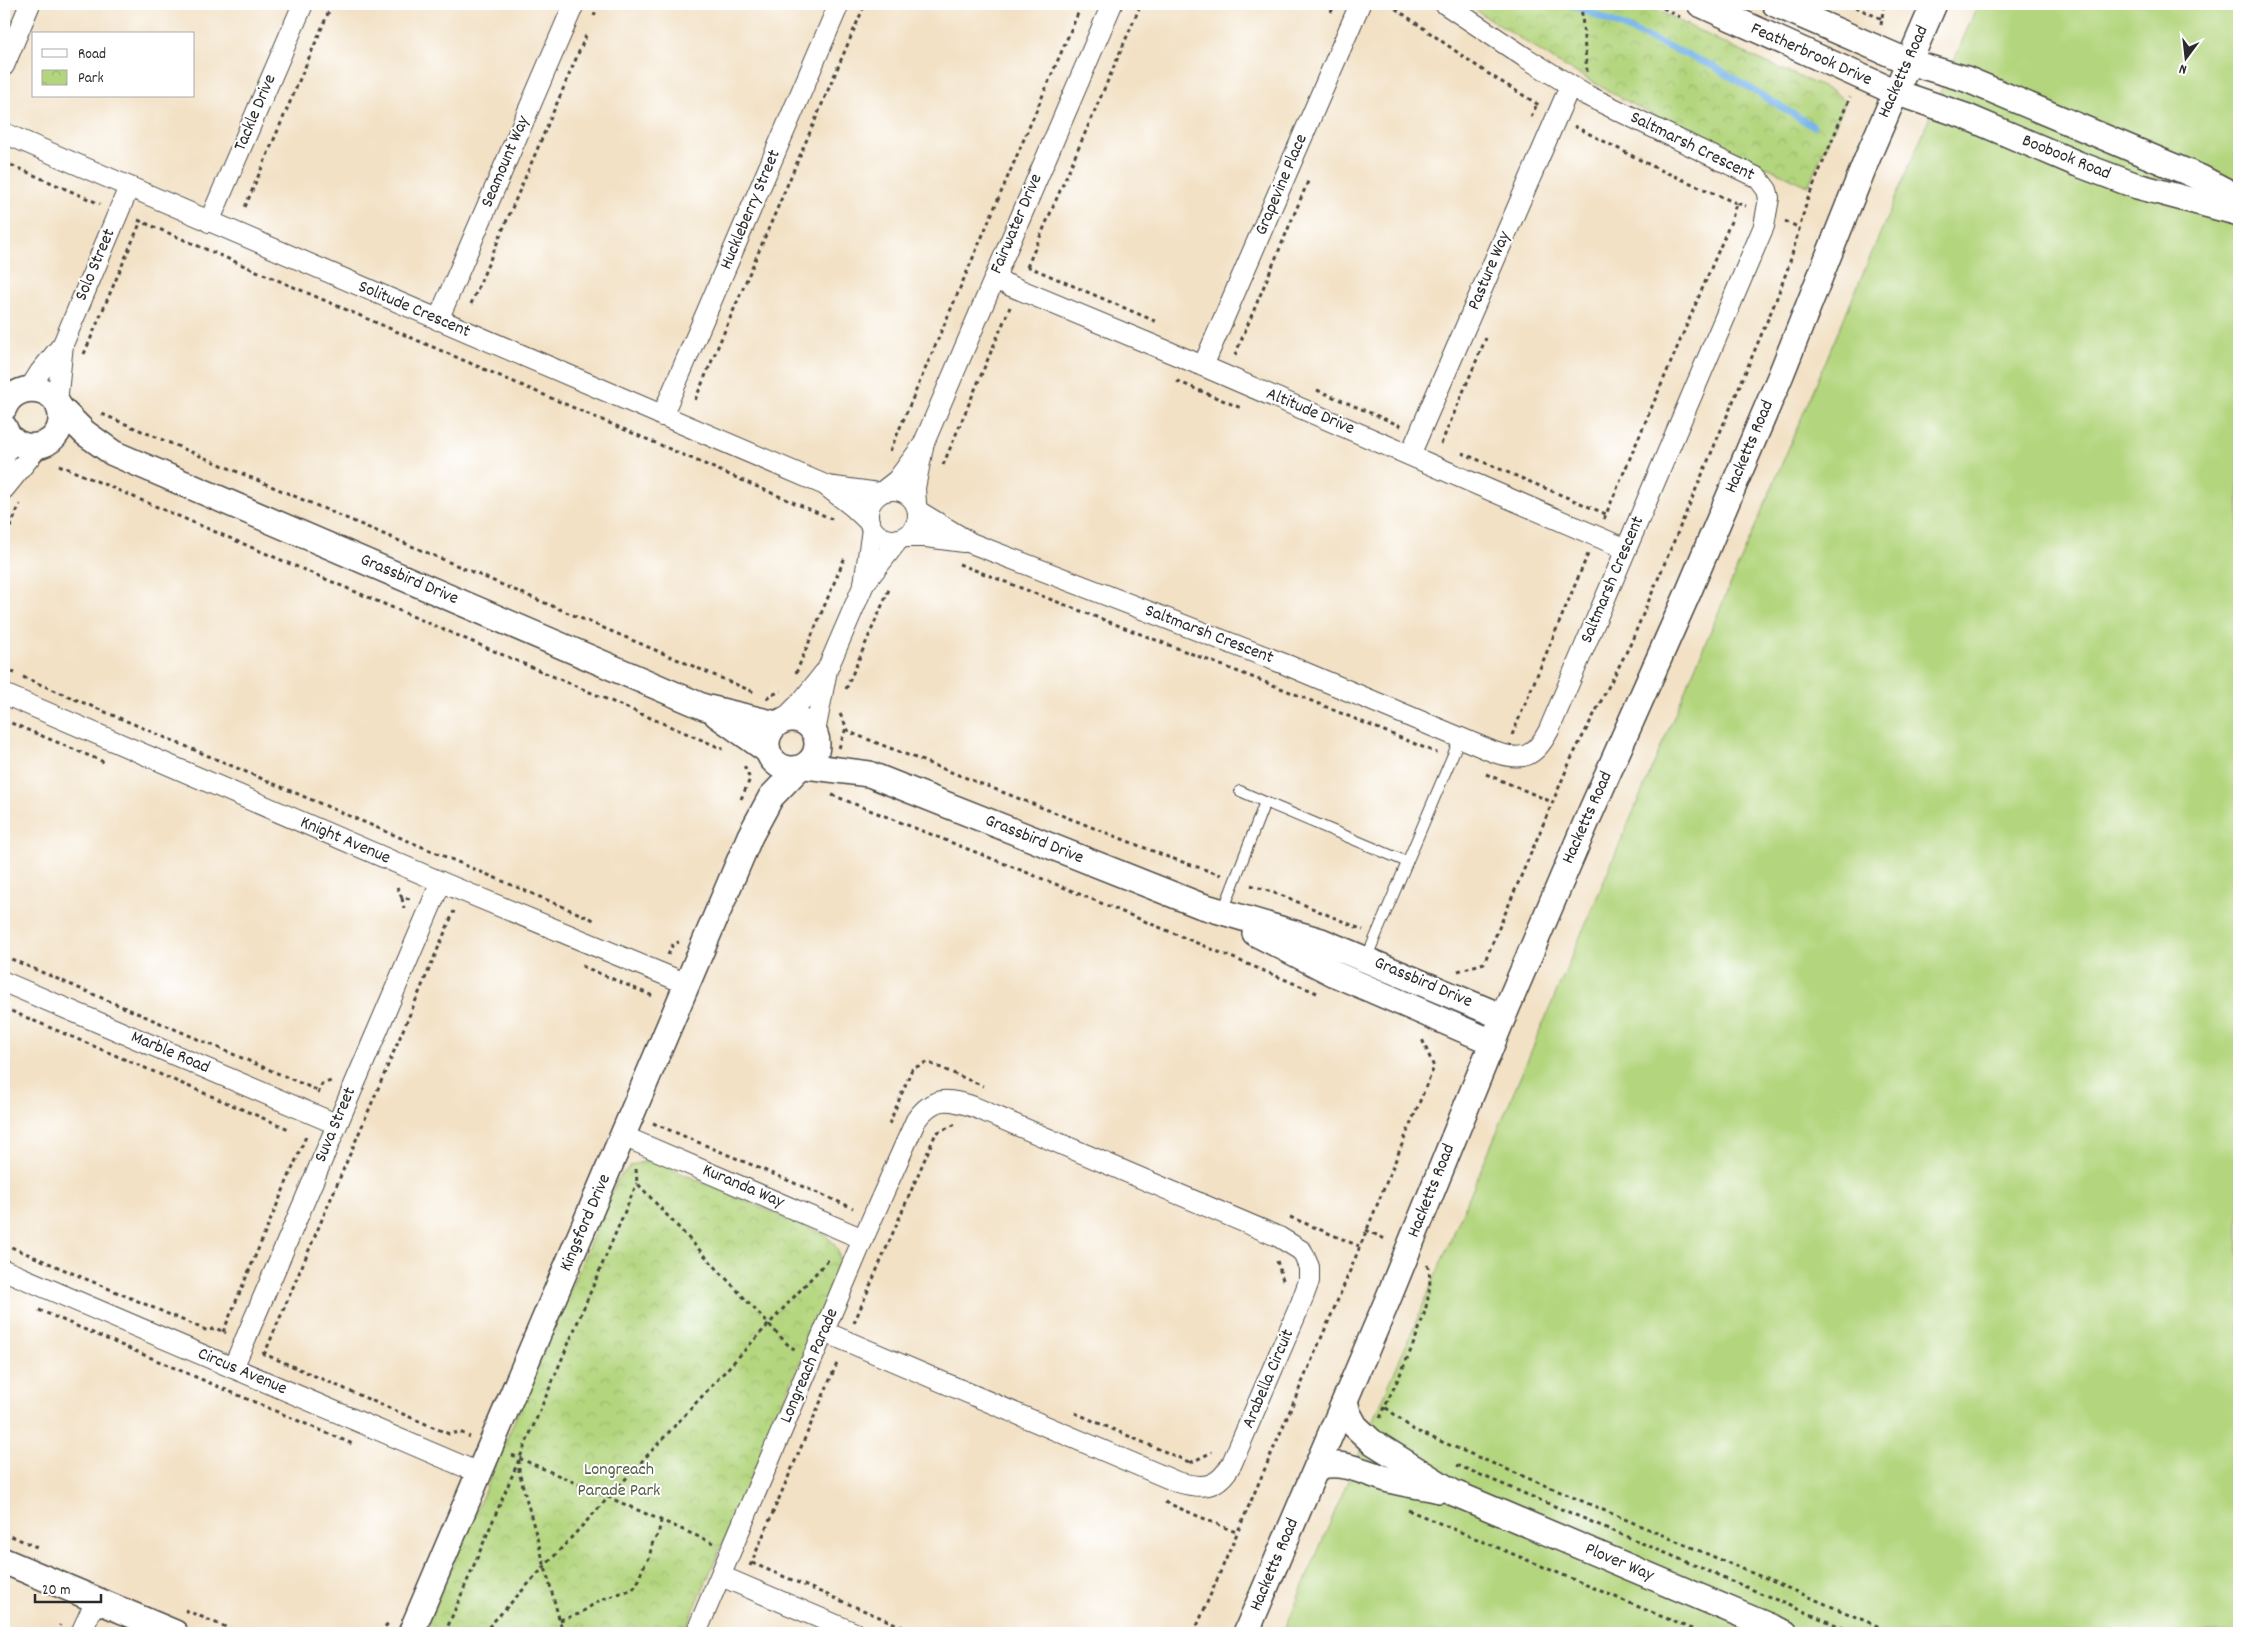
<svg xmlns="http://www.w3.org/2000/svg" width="2243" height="1637" font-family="Dekko,sans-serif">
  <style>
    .green { fill: #b3d57d; stroke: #6f8054 }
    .park { fill: url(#park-crowns); stroke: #6f8054 }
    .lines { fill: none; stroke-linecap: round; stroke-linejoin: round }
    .stream { stroke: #78b5ea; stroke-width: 7 }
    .service-casing { stroke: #494642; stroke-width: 12 }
    .minor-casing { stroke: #494642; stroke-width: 22 }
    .tertiary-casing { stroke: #494642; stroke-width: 28 }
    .path { stroke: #494642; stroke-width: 3; stroke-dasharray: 4 4; stroke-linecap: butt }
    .service { stroke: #fff; stroke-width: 10 }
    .minor { stroke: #fff; stroke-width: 20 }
    .tertiary { stroke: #fff; stroke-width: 25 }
    .labels { text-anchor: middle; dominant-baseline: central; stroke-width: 4; stroke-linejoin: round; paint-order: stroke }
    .street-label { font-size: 18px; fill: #2b2b2b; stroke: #fff }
    .park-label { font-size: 18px; fill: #545e44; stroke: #fff }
  </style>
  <defs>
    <pattern id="park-crowns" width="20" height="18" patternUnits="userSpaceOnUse" patternTransform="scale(1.25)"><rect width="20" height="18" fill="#b3d57d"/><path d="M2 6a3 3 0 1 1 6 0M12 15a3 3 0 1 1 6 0" fill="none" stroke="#9ab76c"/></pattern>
  </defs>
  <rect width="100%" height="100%" fill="#fff"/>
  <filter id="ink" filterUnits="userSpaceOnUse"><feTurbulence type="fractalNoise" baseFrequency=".02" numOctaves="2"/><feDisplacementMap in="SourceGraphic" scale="10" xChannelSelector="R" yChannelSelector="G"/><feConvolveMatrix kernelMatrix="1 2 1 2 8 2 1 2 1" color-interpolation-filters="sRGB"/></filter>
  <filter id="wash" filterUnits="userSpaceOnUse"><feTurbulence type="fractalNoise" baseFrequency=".0096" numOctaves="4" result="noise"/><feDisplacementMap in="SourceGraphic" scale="20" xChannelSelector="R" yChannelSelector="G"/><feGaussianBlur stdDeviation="1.12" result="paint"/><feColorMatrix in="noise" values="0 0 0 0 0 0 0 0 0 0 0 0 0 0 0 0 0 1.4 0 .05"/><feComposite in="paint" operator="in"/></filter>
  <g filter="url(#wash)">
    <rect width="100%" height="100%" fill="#f2e1c5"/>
    <polygon class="green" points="1978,4 2239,4 2239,1633 1283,1633"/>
    <g class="park">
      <polygon points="1466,4 1645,4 1738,50 1834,92 1844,100 1841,112 1808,186 1639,108 1557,62"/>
      <path d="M 647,1161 L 662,1165 L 824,1234 C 838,1245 842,1256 838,1274 L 684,1633 L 424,1633 L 617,1180 L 631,1165 Z"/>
    </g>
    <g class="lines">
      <polyline class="stream" points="1570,4 1713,66 1813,126"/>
    </g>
  </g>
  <g filter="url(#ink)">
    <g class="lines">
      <defs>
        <g id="service">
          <polyline points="1240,791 1265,802"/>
          <polyline points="1223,911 1265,802 1407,862"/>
          <polyline points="1366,959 1460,738"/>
        </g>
        <g id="minor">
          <polyline points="4,66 30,4"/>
          <polyline points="4,133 825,485 852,506 869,522"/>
          <polyline points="209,222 303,4"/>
          <polyline points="994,279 1203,366 1626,549"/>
          <polyline points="438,320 574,4"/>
          <polyline points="1203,366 1360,4"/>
          <polyline points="30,388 40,372 63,344 129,187"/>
          <polyline points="57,403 63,344"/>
          <polyline points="662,416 839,4"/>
          <polyline points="1410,455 1570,86"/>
          <polyline points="4,460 9,437"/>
          <polyline points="827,486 879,493"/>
          <polyline points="4,489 38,447"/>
          <circle cx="893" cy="515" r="25"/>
          <polyline points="883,491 897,480 923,445 1112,4"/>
          <polyline points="916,503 915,488 923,447"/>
          <path d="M 918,511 L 971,543 L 1287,665 L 1494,752 C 1523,762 1535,757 1549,730 L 1764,226 L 1769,198 L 1767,190 L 1758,178 L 1586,95 L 1526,58 L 1445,4"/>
          <polyline points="906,537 926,537 964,542"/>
          <polyline points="864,584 872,529"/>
          <polyline points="4,694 441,882 687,984"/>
          <polyline points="783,720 802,701 824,673"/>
          <polyline points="815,732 827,670 864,584 899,539"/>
          <polyline points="4,982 336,1124"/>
          <polyline points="623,1136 863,1239"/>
          <polyline points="4,1270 479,1473"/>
          <polyline points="233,1368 441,882"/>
          <polyline points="721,1576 855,1633"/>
          <polyline points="81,1633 96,1600"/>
          <path d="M 696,1633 L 863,1239 L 916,1120 C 933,1096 948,1098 974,1107 L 1279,1237 L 1302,1251 L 1309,1267 L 1309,1281 L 1301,1303 L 1232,1463 C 1218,1489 1203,1489 1177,1482 L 825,1332"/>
        </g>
        <g id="tertiary">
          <polyline points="1700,4 1895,92 1965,116 2078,164 2137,186 2239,213"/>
          <polyline points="1775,4 1909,62 1966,79 2201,178 2239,198"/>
          <polyline points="59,407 85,433 113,453 704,707 776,724"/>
          <path d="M 4,408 C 15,380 59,384 61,416 C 63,450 15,458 4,427"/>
          <polyline points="717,715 768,751"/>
          <circle cx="792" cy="744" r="25"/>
          <polyline points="806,766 869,774 1199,905 1321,941 1503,1017"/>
          <polyline points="1255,933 1337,975 1492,1042"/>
          <polyline points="1345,1401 1348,1413 1355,1426 1371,1441 1454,1493 1785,1633"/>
          <path d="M 1317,1467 C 1343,1459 1367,1474 1393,1481 C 1408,1485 1424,1486 1439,1490"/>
          <polyline points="4,1561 175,1633"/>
          <polyline points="411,1633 750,836 771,797 798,769"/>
          <polyline points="1246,1633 1388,1299 1503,1017 1588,818 1688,593 1780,377 1869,154 1934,4"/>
        </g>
      </defs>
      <use href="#service" class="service-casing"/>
      <use href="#minor" class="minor-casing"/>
      <use href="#tertiary" class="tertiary-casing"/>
      <g class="path">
        <polyline points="1389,4 1484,71 1539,105"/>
        <polyline points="1581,4 1587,72"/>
        <polyline points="1656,4 1680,17"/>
        <polyline points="1848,4 1882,19"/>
        <polyline points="1331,12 1335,4"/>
        <polyline points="594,16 599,4"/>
        <polyline points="1881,25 1884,4"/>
        <polyline points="1531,117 1537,104"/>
        <polyline points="1574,126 1656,168 1736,203"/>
        <polyline points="4,162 100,204"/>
        <polyline points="245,207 332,4"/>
        <polyline points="138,220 832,519"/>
        <polyline points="1785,221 1800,228"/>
        <polyline points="1027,266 1157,322"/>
        <polyline points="1027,267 1141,4"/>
        <polyline points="471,304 587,33"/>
        <polyline points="84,354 141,221"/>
        <polyline points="1235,355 1309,179"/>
        <polyline points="1177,381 1241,408"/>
        <polyline points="1317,390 1401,426"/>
        <polyline points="695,400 865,4"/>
        <polyline points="102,414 756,693"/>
        <polyline points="1441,444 1486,338"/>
        <polyline points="890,451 1082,4"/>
        <polyline points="1462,453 1606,514"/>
        <polyline points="59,465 723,749"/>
        <polyline points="943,465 1010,307"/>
        <polyline points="1604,519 1732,219 1736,203 1746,206"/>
        <polyline points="4,542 20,504"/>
        <polyline points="959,564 1283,689 1437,753"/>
        <polyline points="4,669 15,673"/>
        <polyline points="796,673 845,557"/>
        <polyline points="23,677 594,920"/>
        <polyline points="846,689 890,587"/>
        <polyline points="767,699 769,696 781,691"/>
        <polyline points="840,714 849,732 1168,857 1221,875"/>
        <polyline points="4,720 104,762"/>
        <polyline points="1512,735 1588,554"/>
        <polyline points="839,748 846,728"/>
        <polyline points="1486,774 1552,802"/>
        <polyline points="832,795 1053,883 1317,993"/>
        <polyline points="741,799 750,779 743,763"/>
        <polyline points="1251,885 1286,897 1363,930"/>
        <polyline points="397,887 402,898 412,899"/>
        <polyline points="402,898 404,909"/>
        <polyline points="668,955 673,944 679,942"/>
        <polyline points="4,956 319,1091"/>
        <polyline points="582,966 653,996"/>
        <polyline points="1458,971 1484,963 1571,759 1630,645 1776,300 1789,265 1807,201 1850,97"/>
        <polyline points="4,1008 291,1130"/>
        <polyline points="318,1094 322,1084 331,1081 332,1078"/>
        <polyline points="653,1123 853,1208"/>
        <polyline points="889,1124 912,1069 927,1062 983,1086"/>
        <polyline points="636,1169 637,1183 790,1347 795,1349"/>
        <polyline points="1290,1217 1359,1246"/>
        <polyline points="1366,1230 1387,1240"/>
        <polyline points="4,1244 208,1331 215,1328 226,1333"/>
        <polyline points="1277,1261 1284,1283"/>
        <path d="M 1427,1265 C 1441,1297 1399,1375 1385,1407 L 1414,1430 L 1894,1633"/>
        <polyline points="39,1310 355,1445"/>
        <polyline points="854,1323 936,1133 956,1124"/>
        <polyline points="223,1332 307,1134"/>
        <polyline points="262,1353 449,1434 460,1432 470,1437"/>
        <polyline points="264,1355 454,911"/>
        <polyline points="1075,1413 1189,1462"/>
        <polyline points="1380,1418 1385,1407"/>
        <polyline points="512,1455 713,1543"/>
        <polyline points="519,1460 519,1472 563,1633"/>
        <polyline points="1190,1463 1212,1452"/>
        <polyline points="1457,1465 1855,1633"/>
        <polyline points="1165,1502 1238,1533"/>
        <polyline points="1408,1510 1701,1633"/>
        <polyline points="4,1533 39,1548"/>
        <polyline points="752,1563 917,1633"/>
        <polyline points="750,1566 838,1361"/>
        <polyline points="185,1610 240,1633"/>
        <polyline points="560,1620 579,1614 600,1600 633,1589 639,1580 642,1569 649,1558 653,1541 658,1535 661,1521"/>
        <polyline points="56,1633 60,1625"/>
        <polyline points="380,1633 389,1622"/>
        <polyline points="445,1633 637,1183"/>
        <polyline points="483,1633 830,1258"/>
        <polyline points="1194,1633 1342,1290 1434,1067 1422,1039"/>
      </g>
      <use href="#service" class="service"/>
      <use href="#minor" class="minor"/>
      <use href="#tertiary" class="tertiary"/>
    </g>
  </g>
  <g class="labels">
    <g class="street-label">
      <text transform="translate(1811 55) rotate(24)">Featherbrook Drive</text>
      <text transform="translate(1904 72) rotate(-66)">Hacketts Road</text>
      <text transform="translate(256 113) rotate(-67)">Tackle Drive</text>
      <text transform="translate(1692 147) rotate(26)">Saltmarsh Crescent</text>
      <text transform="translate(2066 158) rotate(22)">Boobook Road</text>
      <text transform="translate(506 162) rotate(-67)">Seamount Way</text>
      <text transform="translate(1282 185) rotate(-67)">Grapevine Place</text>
      <text transform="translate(751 210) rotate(-67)">Huckleberry Street</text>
      <text transform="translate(1017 224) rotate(-67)">Fairwater Drive</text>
      <text transform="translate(96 265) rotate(-67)">Solo Street</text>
      <text transform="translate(1490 271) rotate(-67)">Pasture Way</text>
      <text transform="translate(414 310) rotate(23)">Solitude Crescent</text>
      <text transform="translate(1310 412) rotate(23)">Altitude Drive</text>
      <text transform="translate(1750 447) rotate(-67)">Hacketts Road</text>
      <text transform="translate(409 580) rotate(23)">Grassbird Drive</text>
      <text transform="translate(1613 580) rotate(-67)">Saltmarsh Crescent</text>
      <text transform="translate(1209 635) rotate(21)">Saltmarsh Crescent</text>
      <text transform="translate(1588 818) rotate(-66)">Hacketts Road</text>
      <text transform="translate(1034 840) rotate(22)">Grassbird Drive</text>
      <text transform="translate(345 841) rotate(23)">Knight Avenue</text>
      <text transform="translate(1423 983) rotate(23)">Grassbird Drive</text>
      <text transform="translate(170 1053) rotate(23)">Marble Road</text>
      <text transform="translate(336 1125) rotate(-67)">Suva Street</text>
      <text transform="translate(743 1187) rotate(23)">Kuranda Way</text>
      <text transform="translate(1432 1191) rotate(-68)">Hacketts Road</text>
      <text transform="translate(586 1223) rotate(-67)">Kingsford Drive</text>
      <text transform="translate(810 1366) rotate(-67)">Longreach Parade</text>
      <text transform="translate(242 1372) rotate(23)">Circus Avenue</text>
      <text transform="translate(1269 1379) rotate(-67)">Arabella Circuit</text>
      <text transform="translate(1619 1563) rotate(23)">Plover Way</text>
      <text transform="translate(1275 1565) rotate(-67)">Hacketts Road</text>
    </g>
    <g class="park-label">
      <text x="619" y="1470">Longreach<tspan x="619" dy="21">Parade Park</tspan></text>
    </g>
  </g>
  <rect width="2243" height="1637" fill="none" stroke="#fff" stroke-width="20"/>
  <rect x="32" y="32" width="162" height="65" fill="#ffffff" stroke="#aaaaaa"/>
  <rect x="42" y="49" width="25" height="8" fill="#ffffff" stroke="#aaaaaa"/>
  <text x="78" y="58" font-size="15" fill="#2b2b2b">Road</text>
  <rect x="42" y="70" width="25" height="15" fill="url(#park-crowns)" stroke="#aaaaaa"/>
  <text x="78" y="82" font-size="15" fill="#2b2b2b">Park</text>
  <g transform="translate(2186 58) rotate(195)" stroke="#ffffff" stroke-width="4" paint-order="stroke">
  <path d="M0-4L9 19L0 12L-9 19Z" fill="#2b2b2b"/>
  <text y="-8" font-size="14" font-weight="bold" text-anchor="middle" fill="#2b2b2b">N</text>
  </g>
  <path d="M35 1594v8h66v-8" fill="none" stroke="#2b2b2b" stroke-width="2.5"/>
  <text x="42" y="1594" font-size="15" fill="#2b2b2b" stroke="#ffffff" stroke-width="4" paint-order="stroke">20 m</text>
</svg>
